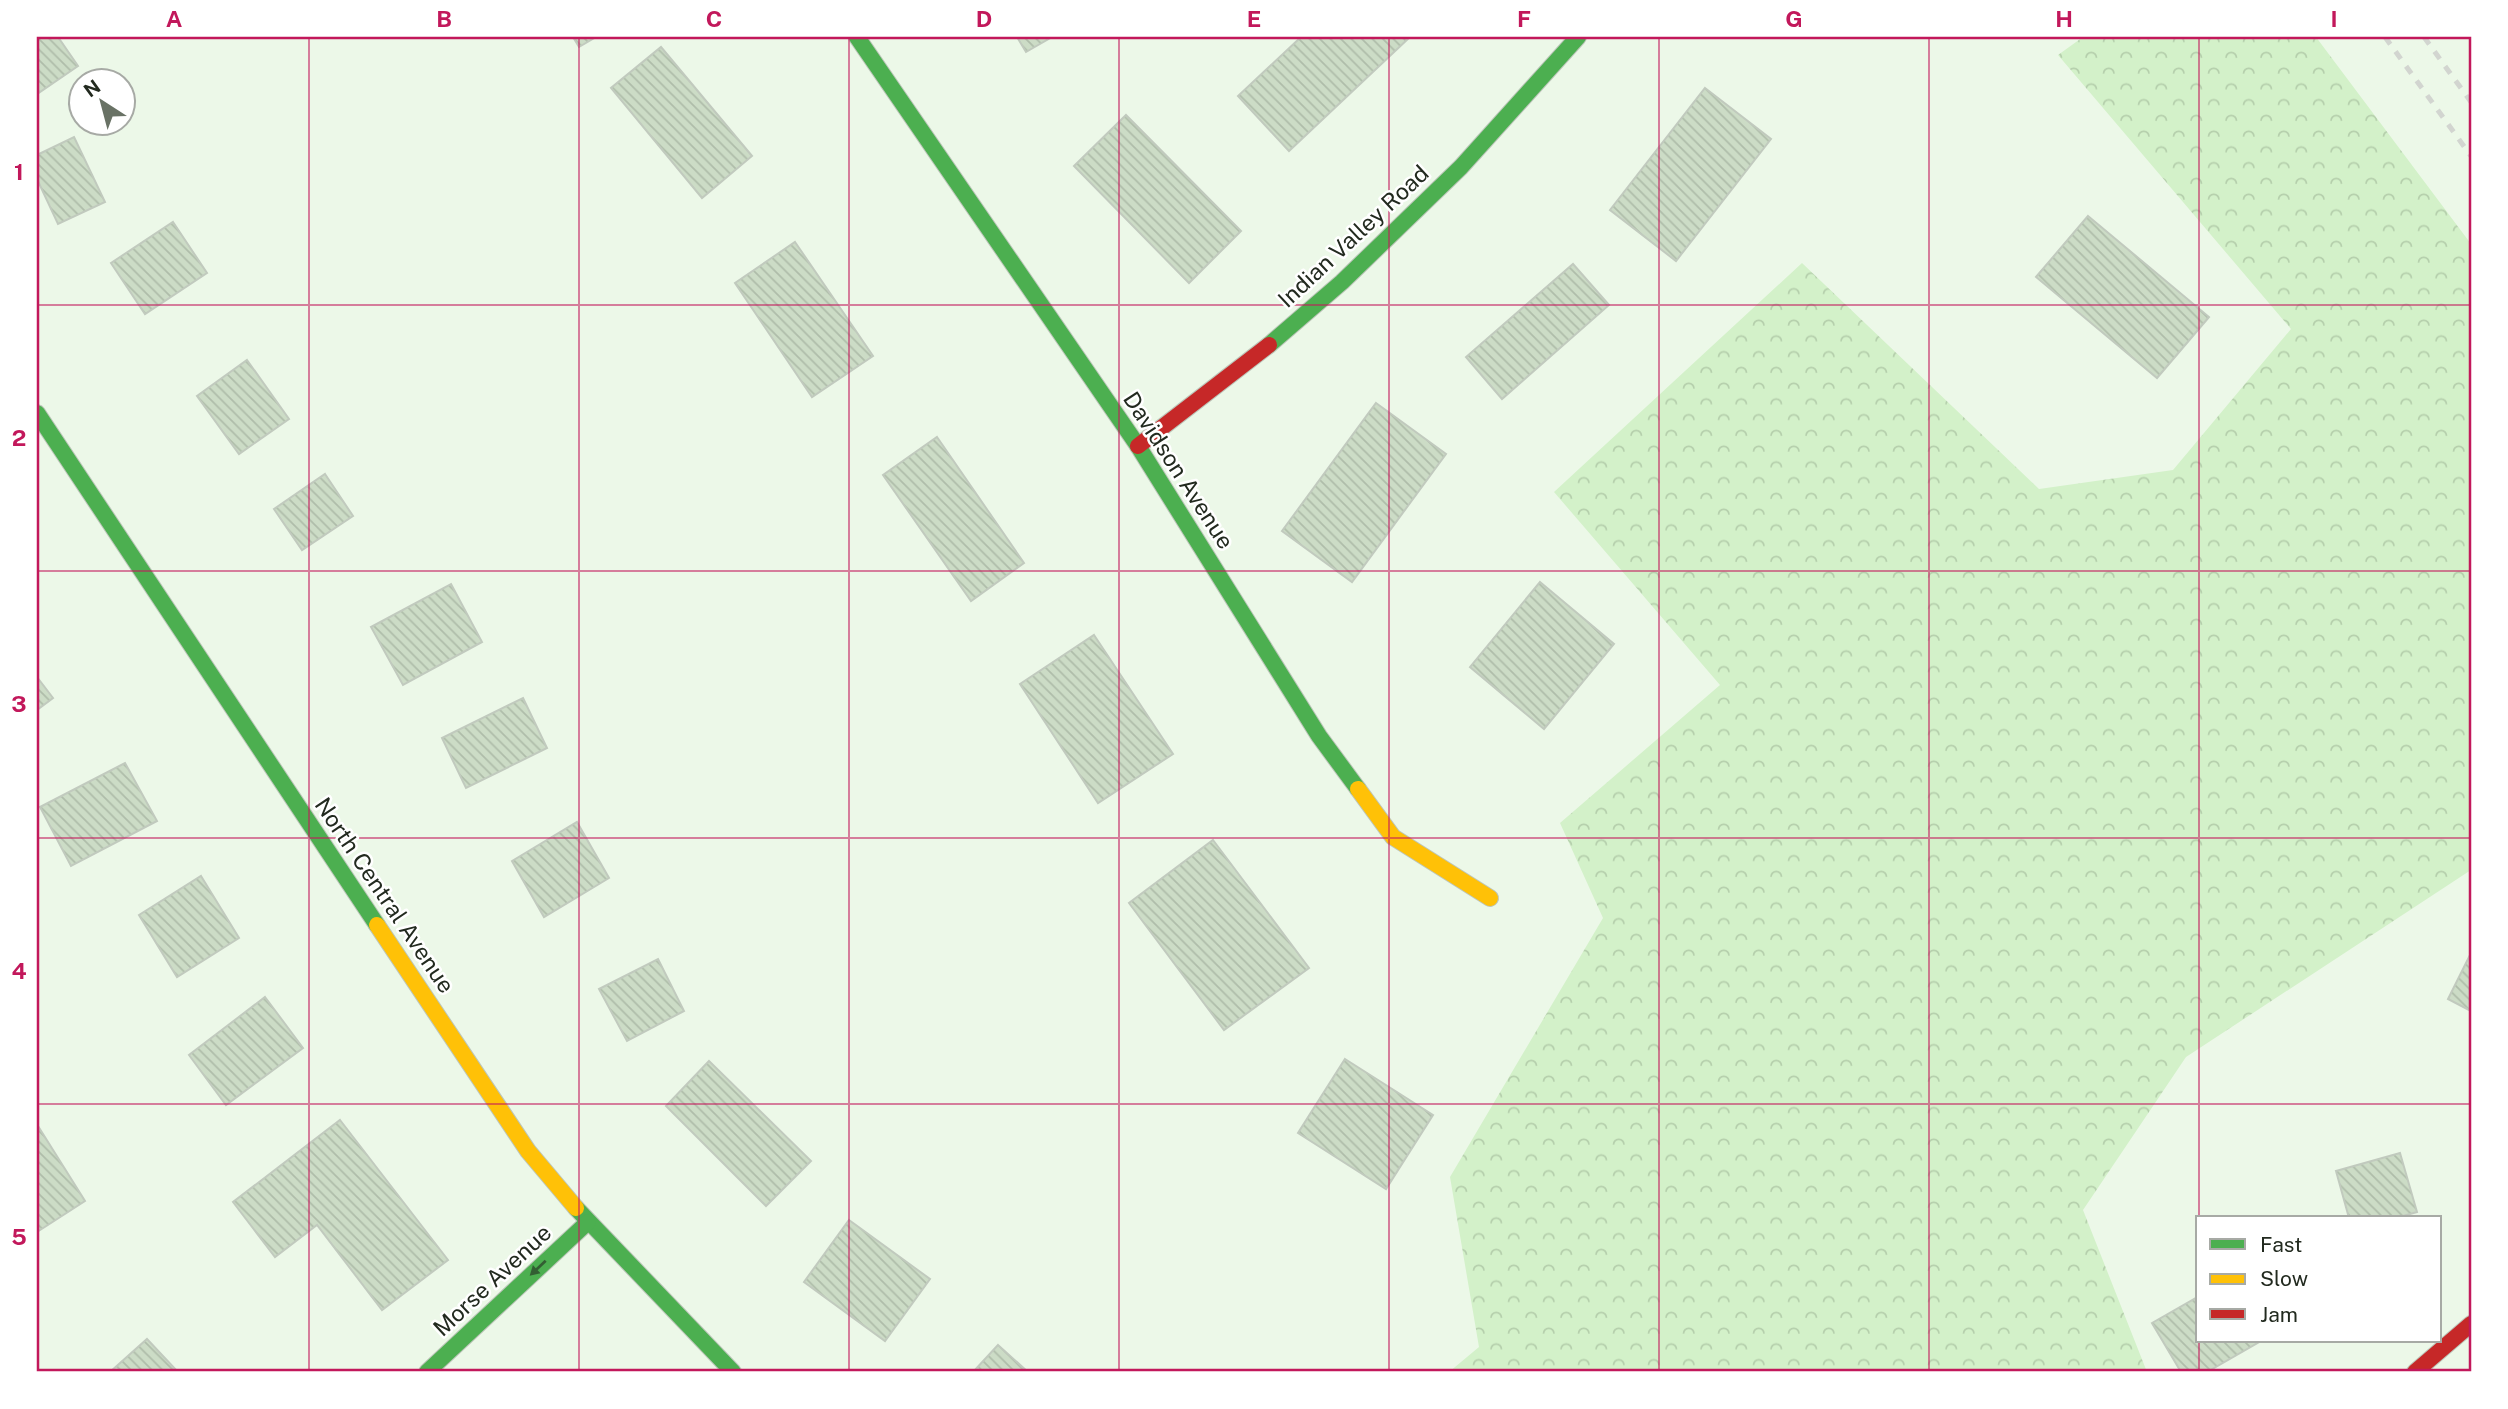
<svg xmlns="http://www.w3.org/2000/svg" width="2508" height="1409" font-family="'Public Sans',sans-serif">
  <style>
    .forest { fill: url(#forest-crowns) }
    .building { fill: url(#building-back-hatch); stroke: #c1cabe; stroke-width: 2 }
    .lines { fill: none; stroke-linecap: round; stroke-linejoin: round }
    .fast-casing { stroke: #bdc6ba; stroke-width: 18 }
    .slow-casing { stroke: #bdc6ba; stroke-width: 18 }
    .jam-casing { stroke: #bdc6ba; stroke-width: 18 }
    .fast { stroke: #4caf50; stroke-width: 16 }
    .slow { stroke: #ffc107; stroke-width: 16 }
    .jam { stroke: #c62828; stroke-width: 16 }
    .rail { stroke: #d2d5d0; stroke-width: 5; stroke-dasharray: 9 9; stroke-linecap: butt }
    .oneway { fill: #335f33 }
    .grid { fill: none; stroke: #c2185b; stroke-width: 2; stroke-opacity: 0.55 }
    .labels { text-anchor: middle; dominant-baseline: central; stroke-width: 5; stroke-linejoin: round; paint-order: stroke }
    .street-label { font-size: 23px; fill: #222a1f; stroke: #fff }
    .neatline { fill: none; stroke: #c2185b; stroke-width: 2.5 }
    .grid-label { font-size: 23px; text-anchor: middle; font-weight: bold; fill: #c2185b }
  </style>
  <defs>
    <pattern id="forest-crowns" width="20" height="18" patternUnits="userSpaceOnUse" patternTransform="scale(1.75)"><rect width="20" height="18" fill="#d3f1c9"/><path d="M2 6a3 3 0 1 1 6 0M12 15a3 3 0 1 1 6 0" fill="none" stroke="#b5cfac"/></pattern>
    <pattern id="building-back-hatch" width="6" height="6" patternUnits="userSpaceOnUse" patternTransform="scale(1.75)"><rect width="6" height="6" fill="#ccdcc6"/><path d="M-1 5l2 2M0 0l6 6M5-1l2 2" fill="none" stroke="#afbdaa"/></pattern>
  </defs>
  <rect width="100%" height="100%" fill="#ecf8e8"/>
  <polygon class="forest" points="2083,37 2316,37 2471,244 2471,870 2186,1057 2083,1210 2147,1372 1449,1372 1479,1347 1450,1177 1603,918 1560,823 1720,685 1554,492 1802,263 2039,489 2173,470 2291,329 2058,55"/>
  <g class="building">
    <polygon points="37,37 58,37 78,66 37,94"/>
    <polygon points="573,37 596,37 579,47"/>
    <polygon points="1017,37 1052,37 1026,52"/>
    <polygon points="1301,37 1410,37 1289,151 1238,96"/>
    <polygon points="661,47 752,156 702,198 611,88"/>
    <polygon points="1705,88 1771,139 1676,261 1610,210"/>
    <polygon points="1126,115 1241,231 1189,283 1074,166"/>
    <polygon points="74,137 105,202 58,224 37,179 37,155"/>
    <polygon points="2088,216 2209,317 2157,378 2036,277"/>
    <polygon points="173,222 207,273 145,314 111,263"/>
    <polygon points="795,242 873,356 812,397 735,283"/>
    <polygon points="1573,264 1609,305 1502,399 1466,357"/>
    <polygon points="247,360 289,419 239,454 197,396"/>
    <polygon points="1376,403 1446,454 1352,582 1282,531"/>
    <polygon points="937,437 1024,563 971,601 883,475"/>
    <polygon points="325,474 353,516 302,550 274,509"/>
    <polygon points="1540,582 1614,644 1544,729 1470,667"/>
    <polygon points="451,584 482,642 403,685 371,627"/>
    <polygon points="1094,635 1173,754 1098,803 1020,684"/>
    <polygon points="37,677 53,698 37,710"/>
    <polygon points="523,698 547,748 466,788 442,738"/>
    <polygon points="125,763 157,821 71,866 40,807"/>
    <polygon points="577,822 609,878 544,917 512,861"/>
    <polygon points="1213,840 1309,968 1224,1030 1129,903"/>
    <polygon points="201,876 239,938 177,977 139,915"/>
    <polygon points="2471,953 2471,1011 2448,999"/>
    <polygon points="658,959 684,1011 627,1041 599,989"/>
    <polygon points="265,997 303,1048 226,1105 189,1055"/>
    <polygon points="1345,1059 1433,1115 1386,1189 1298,1133"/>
    <polygon points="709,1061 811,1161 766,1206 666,1106"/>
    <polygon points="340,1120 448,1260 382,1310 317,1225 275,1257 233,1202"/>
    <polygon points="38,1126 85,1201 37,1232 37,1127"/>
    <polygon points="2400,1153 2417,1212 2396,1218 2349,1218 2336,1171"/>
    <polygon points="849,1220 930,1279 885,1341 804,1282"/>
    <polygon points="2196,1298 2198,1302 2198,1341 2261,1341 2207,1372 2181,1372 2152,1323"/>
    <polygon points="147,1339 178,1372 110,1372"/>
    <polygon points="998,1345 1028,1372 973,1372"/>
  </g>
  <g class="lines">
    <defs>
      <g id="fast">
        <polyline points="857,37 1138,446 1319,736 1358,789"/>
        <polyline points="1269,345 1342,282 1461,167 1578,37"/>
        <polyline points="37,413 377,925"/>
        <polyline points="576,1208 733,1372"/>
        <polyline points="427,1372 588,1222"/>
      </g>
      <g id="slow">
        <polyline points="1358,789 1393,837 1490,898"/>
        <polyline points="377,925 528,1151 576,1208"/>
      </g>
      <g id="jam">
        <polyline points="1138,446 1269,345"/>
        <polyline points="2415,1372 2471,1324"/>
      </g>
    </defs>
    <use href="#fast" class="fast-casing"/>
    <use href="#slow" class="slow-casing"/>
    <use href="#jam" class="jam-casing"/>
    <use href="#fast" class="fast"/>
    <use href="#slow" class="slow"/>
    <use href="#jam" class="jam"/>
    <g class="rail">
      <polyline points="2385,37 2471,156"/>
      <polyline points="2424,37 2471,102"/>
    </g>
  </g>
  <defs><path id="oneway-solid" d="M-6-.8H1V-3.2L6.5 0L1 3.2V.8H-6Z" transform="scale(1.75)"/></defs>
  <use class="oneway" href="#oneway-solid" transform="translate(538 1268) rotate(137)"/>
  <path class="grid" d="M 309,37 L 309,1372M 579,37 L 579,1372M 849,37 L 849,1372M 1119,37 L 1119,1372M 1389,37 L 1389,1372M 1659,37 L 1659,1372M 1929,37 L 1929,1372M 2199,37 L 2199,1218M 37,305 L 2471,305M 37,571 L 2471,571M 37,838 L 2471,838M 37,1104 L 2471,1104M 2199,1341 L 2199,1372"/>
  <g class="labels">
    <g class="street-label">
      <text transform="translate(1353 236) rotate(-43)">Indian Valley Road</text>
      <text transform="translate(1179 470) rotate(57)">Davidson Avenue</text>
      <text transform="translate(385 895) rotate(56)">North Central Avenue</text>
      <text transform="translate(492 1280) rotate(-43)">Morse Avenue</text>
    </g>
  </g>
  <rect width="2508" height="1409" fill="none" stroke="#ffffff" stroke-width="77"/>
  <rect x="2196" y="1216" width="245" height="126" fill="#ffffff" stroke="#a7aaa5" stroke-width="2"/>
  <rect x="2210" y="1239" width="35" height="10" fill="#4caf50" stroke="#a7aaa5" stroke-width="2"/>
  <text x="2260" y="1252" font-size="21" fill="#222a1f">Fast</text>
  <rect x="2210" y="1274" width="35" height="10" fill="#ffc107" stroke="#a7aaa5" stroke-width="2"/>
  <text x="2260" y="1286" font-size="21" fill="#222a1f">Slow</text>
  <rect x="2210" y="1309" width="35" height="10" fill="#c62828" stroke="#a7aaa5" stroke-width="2"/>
  <text x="2260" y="1322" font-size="21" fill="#222a1f">Jam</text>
  <g transform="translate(102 102) rotate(324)"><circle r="33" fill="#ffffff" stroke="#a7aaa5" stroke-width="2"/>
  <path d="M0-5L12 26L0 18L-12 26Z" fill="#697265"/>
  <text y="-10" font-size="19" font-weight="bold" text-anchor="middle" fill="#222a1f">N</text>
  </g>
  <rect x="38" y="38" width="2432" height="1332" class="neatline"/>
  <g class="grid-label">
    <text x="174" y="27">A</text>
    <text x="444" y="27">B</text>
    <text x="714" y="27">C</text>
    <text x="984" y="27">D</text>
    <text x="1254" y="27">E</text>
    <text x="1524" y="27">F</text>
    <text x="1794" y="27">G</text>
    <text x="2064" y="27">H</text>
    <text x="2334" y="27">I</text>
    <text x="19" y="180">1</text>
    <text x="19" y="446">2</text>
    <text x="19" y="712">3</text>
    <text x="19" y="979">4</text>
    <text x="19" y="1245">5</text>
  </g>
</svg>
